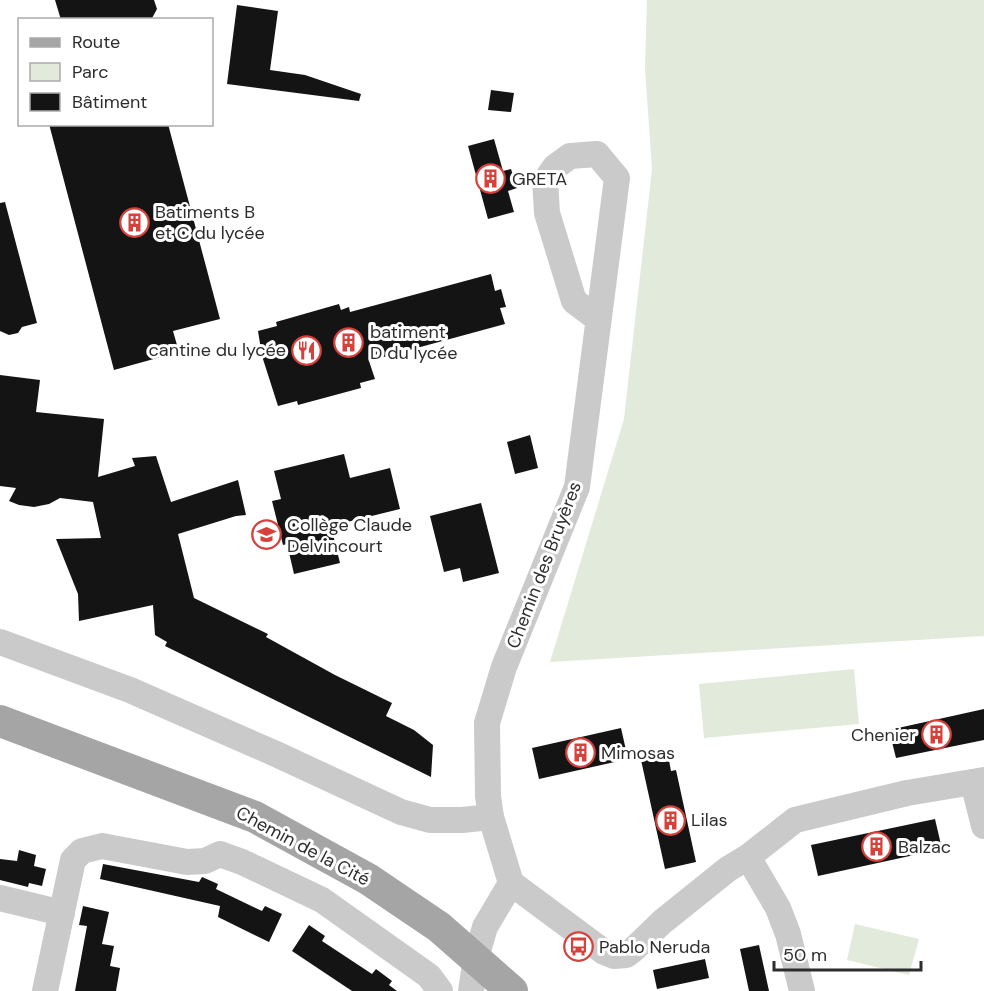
<svg xmlns="http://www.w3.org/2000/svg" width="984" height="991" font-family="'DM Sans',sans-serif">
  <style>
    .green { fill: #e1eadb }
    .building { fill: #141414 }
    .lines { fill: none; stroke-linecap: round; stroke-linejoin: round }
    .minor { stroke: #cacaca; stroke-width: 26 }
    .major { stroke: #a5a5a5; stroke-width: 32 }
    .labels { text-anchor: middle; dominant-baseline: central; stroke-width: 6; stroke-linejoin: round; paint-order: stroke }
    .poi-label { font-size: 18px; fill: #2d2d2d; stroke: #fff; text-anchor: start }
    .street-label { font-size: 18px; fill: #2d2d2d; stroke: #fff }
  </style>
  <rect width="100%" height="100%" fill="#fff"/>
  <g class="green">
    <polygon points="647,0 984,0 984,636 550,662 624,419 652,169 645,68"/>
    <polygon points="854,669 859,724 704,738 699,684"/>
    <polygon points="855,924 919,939 909,975 847,960"/>
  </g>
  <g class="building">
    <polygon points="55,0 154,0 157,9 151,20 61,20"/>
    <polygon points="237,5 278,11 270,70 305,75 361,94 359,101 227,84"/>
    <polygon points="491,90 514,93 511,112 488,110"/>
    <polygon points="49,124 168,124 220,319 173,331 179,352 114,370"/>
    <polygon points="494,139 503,171 511,169 517,188 508,191 514,212 488,219 468,146"/>
    <polygon points="5,202 37,323 22,327 18,333 9,335 0,331 0,203"/>
    <polygon points="491,274 495,291 501,289 506,307 500,308 505,324 369,361 375,379 360,383 361,388 298,405 297,401 278,406 262,356 258,331 277,326 276,322 339,304 341,310 349,307 350,312"/>
    <polygon points="0,375 40,380 36,412 104,419 98,477 135,466 132,458 156,456 171,502 238,480 246,515 236,516 178,534 194,598 268,634 266,637 335,675 392,703 386,716 414,730 433,745 431,777 165,646 167,642 155,635 153,605 79,621 78,594 56,539 101,538 93,502 60,498 49,504 34,507 19,505 9,501 16,488 0,486"/>
    <polygon points="530,435 538,468 515,474 507,442"/>
    <polygon points="344,454 350,478 390,468 400,509 331,526 340,563 294,574 287,544 283,545 272,501 281,499 274,471"/>
    <polygon points="481,503 499,573 463,582 460,568 444,572 430,516"/>
    <polygon points="984,709 984,740 896,758 889,730"/>
    <polygon points="621,728 628,759 539,779 532,748"/>
    <polygon points="668,755 671,771 676,770 696,862 665,869 641,760"/>
    <polygon points="935,819 942,849 818,876 811,845"/>
    <polygon points="19,850 36,855 34,866 46,869 42,886 29,883 28,887 0,880 0,859 17,861"/>
    <polygon points="103,864 199,882 202,877 218,884 216,889 262,911 265,906 282,914 269,942 218,917 220,906 100,879"/>
    <polygon points="83,906 109,912 102,944 114,946 110,966 120,968 116,991 75,991 87,926 79,925"/>
    <polygon points="309,925 325,936 322,941 372,974 376,969 392,981 389,985 397,991 352,991 292,951"/>
    <polygon points="759,945 769,991 749,991 740,949"/>
    <polygon points="705,959 709,978 657,989 653,970"/>
  </g>
  <g class="lines">
    <g class="minor">
      <polyline points="0,642 130,690 276,754 401,812 430,820 462,820 491,817"/>
      <polyline points="973,782 984,826"/>
      <polyline points="748,857 778,908 788,934 802,991"/>
      <polyline points="511,883 604,952 614,956 626,955 634,949 662,922 728,869 748,857 795,820 907,793 984,780"/>
      <polyline points="0,898 62,913"/>
      <polyline points="45,991 73,860 82,851 102,846 187,862 205,861 220,854 242,862 322,900 429,976 440,991"/>
      <polyline points="471,991 476,958 485,927 511,883 491,817 488,796 487,723 504,667 577,487 617,178 597,154 570,156 555,167 545,181 547,213 574,301 598,319"/>
    </g>
    <polyline class="major" points="0,721 255,817 368,879 439,927 512,991"/>
  </g>
  <defs>
    <symbol id="building-ring" viewBox="-11 -11 22 22"><circle r="9.5" fill="#fff" stroke="#d7413c" stroke-width="1.5"/><path d="M-4-6H4V6H1V3H-1V6H-4ZM-2.5-4.3h1.7v1.8h-1.7ZM.8-4.3h1.7v1.8H.8ZM-2.5-1h1.7V.8h-1.7ZM.8-1h1.7V.8H.8Z" fill="#d7413c"/></symbol>
    <symbol id="restaurant-ring" viewBox="-11 -11 22 22"><circle r="9.5" fill="#fff" stroke="#d7413c" stroke-width="1.5"/><path d="M-5-6h1v4h1v-4h1v4h1v-4h1v5L-1.5 .5V6h-2V.5L-5-1ZM5-6V6H3V1.5H1.5Q1.5-4 5-6Z" fill="#d7413c"/></symbol>
    <symbol id="school-ring" viewBox="-11 -11 22 22"><circle r="9.5" fill="#fff" stroke="#d7413c" stroke-width="1.5"/><path d="M0-5L7-2L0 1L-7-2ZM-4 1L0 2.5L4 1V4Q0 6-4 4Z" fill="#d7413c"/></symbol>
    <symbol id="bus-ring" viewBox="-11 -11 22 22"><circle r="9.5" fill="#fff" stroke="#d7413c" stroke-width="1.5"/><path d="M-5-6H5V4H4V6H2V4H-2V6H-4V4H-5ZM-3.5-4V0h7V-4ZM-3.5 1.2v1.5H-2V1.2ZM2 1.2v1.5H3.5V1.2Z" fill="#d7413c"/></symbol>
  </defs>
  <g fill-rule="evenodd">
    <use href="#building-ring" x="474" y="162" width="33" height="33"/>
    <use href="#building-ring" x="118" y="206" width="33" height="33"/>
    <use href="#building-ring" x="332" y="326" width="33" height="33"/>
    <use href="#restaurant-ring" x="290" y="334" width="33" height="33"/>
    <use href="#school-ring" x="250" y="518" width="33" height="33"/>
    <use href="#building-ring" x="920" y="718" width="33" height="33"/>
    <use href="#building-ring" x="564" y="736" width="33" height="33"/>
    <use href="#building-ring" x="654" y="804" width="33" height="33"/>
    <use href="#building-ring" x="860" y="830" width="33" height="33"/>
    <use href="#bus-ring" x="562" y="930" width="33" height="33"/>
  </g>
  <g class="labels">
    <g class="poi-label">
      <text x="512" y="179">GRETA</text>
      <text x="155" y="212">Batiments B<tspan x="155" dy="21">et C du lycée</tspan></text>
      <text x="370" y="332">batiment<tspan x="370" dy="21">D du lycée</tspan></text>
      <text x="286" y="350" text-anchor="end">cantine du lycée</text>
      <text x="287" y="525">Collège Claude<tspan x="287" dy="21">Delvincourt</tspan></text>
      <text x="916" y="735" text-anchor="end">Chenier</text>
      <text x="601" y="753">Mimosas</text>
      <text x="691" y="820">Lilas</text>
      <text x="898" y="847">Balzac</text>
      <text x="599" y="947">Pablo Neruda</text>
    </g>
    <g class="street-label">
      <text transform="translate(544 565) rotate(-69)">Chemin des Bruyères</text>
      <text transform="translate(303 846) rotate(28)">Chemin de la Cité</text>
    </g>
  </g>
  <rect x="18" y="18" width="195" height="108" fill="#ffffff" stroke="#ababab" stroke-width="1.5"/>
  <rect x="30" y="38" width="30" height="9" fill="#a5a5a5" stroke="#ababab" stroke-width="1.5"/>
  <text x="72" y="48" font-size="18" fill="#2d2d2d">Route</text>
  <rect x="30" y="63" width="30" height="18" fill="#e1eadb" stroke="#ababab" stroke-width="1.5"/>
  <text x="72" y="78" font-size="18" fill="#2d2d2d">Parc</text>
  <rect x="30" y="93" width="30" height="18" fill="#141414" stroke="#ababab" stroke-width="1.5"/>
  <text x="72" y="108" font-size="18" fill="#2d2d2d">Bâtiment</text>
  <path d="M774 961v9h147v-9" fill="none" stroke="#2d2d2d" stroke-width="3"/>
  <text x="783" y="961" font-size="18" fill="#2d2d2d" stroke="#ffffff" stroke-width="4.5" paint-order="stroke">50 m</text>
</svg>
